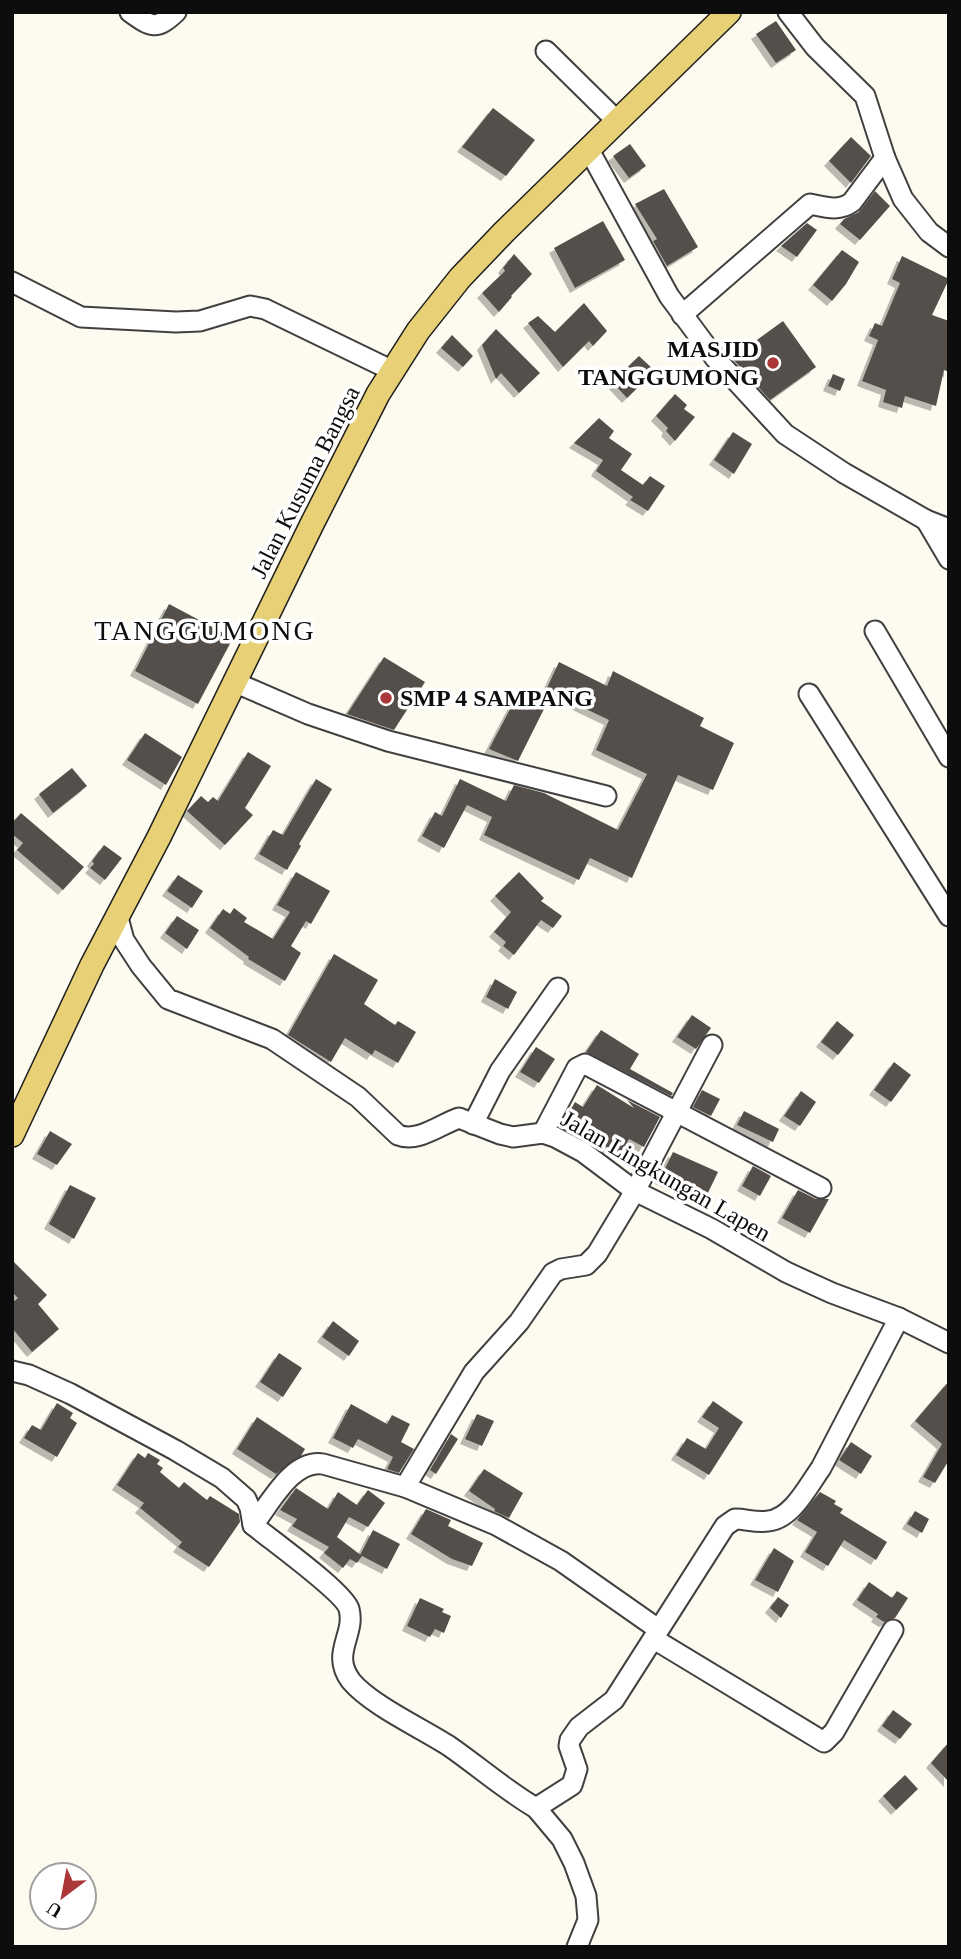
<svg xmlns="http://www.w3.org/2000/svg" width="961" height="1959" font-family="Georgia,serif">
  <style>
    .building { fill: #544f4b; filter: url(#shadow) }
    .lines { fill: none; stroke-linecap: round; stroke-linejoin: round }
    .minor-casing { stroke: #404040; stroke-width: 23 }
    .major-casing { stroke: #1e1e1e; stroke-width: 26 }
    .minor { stroke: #fff; stroke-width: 19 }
    .major { stroke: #e7d075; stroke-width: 23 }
    .poi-dot { fill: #ab3738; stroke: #fff; stroke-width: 2.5 }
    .labels { text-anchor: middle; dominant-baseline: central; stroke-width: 7; stroke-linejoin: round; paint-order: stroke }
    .poi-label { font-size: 24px; font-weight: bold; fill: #0d0d0d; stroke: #fff; text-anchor: end }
    .street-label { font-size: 24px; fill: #0d0d0d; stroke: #fff }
    .quarter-label { font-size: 28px; letter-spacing: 2px; fill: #0d0d0d; stroke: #fff }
  </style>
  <defs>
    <filter id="shadow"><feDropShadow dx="-5" dy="5" stdDeviation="0" flood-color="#0004"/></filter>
  </defs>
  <rect width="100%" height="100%" fill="#fdfbef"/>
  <g class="building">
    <polygon points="776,21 796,50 776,63 756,34"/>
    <polygon points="493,108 535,140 506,176 462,147"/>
    <polygon points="851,137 871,156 851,183 829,161"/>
    <polygon points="630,144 646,166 629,178 613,156"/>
    <polygon points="664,189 698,247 667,266 653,241 657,239 635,204"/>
    <polygon points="875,191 890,206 860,240 840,224 844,219 859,212"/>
    <polygon points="603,221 625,260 575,288 554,248"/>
    <polygon points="807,223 817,230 797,257 781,246"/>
    <polygon points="842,250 859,262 846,284 832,301 813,285"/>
    <polygon points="514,254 532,274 511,296 512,297 499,312 482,293 505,271 503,268"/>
    <polygon points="902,256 949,279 932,315 949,321 949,372 944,370 936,406 905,396 902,408 883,402 886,390 862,381 878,340 869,336 875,323 882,326 900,283 892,279"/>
    <polygon points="584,303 607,331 593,346 589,341 563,367 528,323 538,316 555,332"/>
    <polygon points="783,321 816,367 770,400 732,358"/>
    <polygon points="496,329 540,373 519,393 501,373 496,379 482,345"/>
    <polygon points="452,335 473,356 463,367 441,348"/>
    <polygon points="639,356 655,371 627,398 612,382"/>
    <polygon points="833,374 845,379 840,391 828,386"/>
    <polygon points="675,394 687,405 684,409 695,417 675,441 666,431 668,428 656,416"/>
    <polygon points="599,418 614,431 609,438 632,454 621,470 643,485 650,476 665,486 648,511 630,500 633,497 596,471 603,460 574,443"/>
    <polygon points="733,432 752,444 734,474 714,460"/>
    <polygon points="169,604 233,638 198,704 135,671"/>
    <polygon points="384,657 425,682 394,730 347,714"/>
    <polygon points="559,662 607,686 613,671 704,718 700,726 734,743 713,790 678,775 632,878 590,858 579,880 484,835 492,817 467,805 444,848 422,836 435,812 442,816 460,779 506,801 514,785 544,793 618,830 647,774 596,750 609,720 546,690"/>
    <polygon points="518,694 545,707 518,761 489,749"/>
    <polygon points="145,733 182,757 166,785 127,760"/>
    <polygon points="248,752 271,766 245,808 253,815 225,845 187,811 201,796 208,802 213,797 218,801"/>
    <polygon points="72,768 87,786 53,813 39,794"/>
    <polygon points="316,779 332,789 299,844 301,846 287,870 259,854 273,830 283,835"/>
    <polygon points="21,813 84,867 63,890 17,850 23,843 12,834 12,823"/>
    <polygon points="104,845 122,858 105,880 90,868 94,864 92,861"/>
    <polygon points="296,872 330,891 311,924 306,921 291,946 301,953 285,981 248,959 249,957 210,928 223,909 230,914 234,908 247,918 244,922 273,939 290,912 277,905"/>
    <polygon points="519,872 544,898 541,901 562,916 553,928 541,920 514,955 503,946 506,942 494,932 511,912 495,896"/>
    <polygon points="178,875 203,891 192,908 167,891"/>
    <polygon points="177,916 199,930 187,949 165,933"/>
    <polygon points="334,954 378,980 364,1004 395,1025 398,1021 416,1032 398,1063 375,1050 372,1055 345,1038 331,1062 288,1035"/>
    <polygon points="495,979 517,992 508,1009 486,997"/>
    <polygon points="692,1015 711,1028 696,1049 677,1037"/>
    <polygon points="837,1021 854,1035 838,1055 821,1042"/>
    <polygon points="601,1030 639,1054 630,1069 673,1093 671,1096 586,1052"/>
    <polygon points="536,1047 555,1059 539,1083 520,1072"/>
    <polygon points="894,1062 911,1075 891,1102 874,1090"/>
    <polygon points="597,1085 634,1108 627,1100 660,1117 644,1147 629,1139 621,1154 595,1141 598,1137 566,1118 575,1102 583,1107"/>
    <polygon points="702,1090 720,1099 711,1116 693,1107"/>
    <polygon points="801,1091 816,1102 800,1126 784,1116"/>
    <polygon points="744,1111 779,1129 773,1142 737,1125"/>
    <polygon points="50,1131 72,1144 57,1165 37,1154"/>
    <polygon points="673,1152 718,1172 705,1199 660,1179"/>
    <polygon points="753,1166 771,1176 760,1196 742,1186"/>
    <polygon points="70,1185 96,1198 74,1239 49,1224"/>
    <polygon points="798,1190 816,1199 829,1199 810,1233 782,1218"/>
    <polygon points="12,1260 47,1295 38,1304 59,1329 32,1352 12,1328 12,1303 18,1298 12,1292"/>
    <polygon points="333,1321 359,1341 349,1356 322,1337"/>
    <polygon points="279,1353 302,1368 283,1397 260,1382"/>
    <polygon points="949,1381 949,1460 935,1483 923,1477 942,1444 915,1421"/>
    <polygon points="713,1401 743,1422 709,1475 676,1455 687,1438 706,1449 719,1428 702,1417"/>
    <polygon points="57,1403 73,1413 70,1418 77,1423 57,1457 24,1438 32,1425 41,1430"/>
    <polygon points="351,1404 387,1424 392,1415 410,1424 401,1442 414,1449 399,1473 387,1469 393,1457 358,1439 353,1448 333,1438"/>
    <polygon points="477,1414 494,1421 482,1446 465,1439"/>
    <polygon points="257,1417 305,1449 301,1456 276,1474 237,1449"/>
    <polygon points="451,1434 458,1439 436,1474 430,1470"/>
    <polygon points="851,1442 872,1456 861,1474 839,1460"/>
    <polygon points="138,1453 145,1458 148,1453 160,1460 157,1464 163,1468 160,1472 179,1488 184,1482 207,1500 210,1496 239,1514 240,1522 209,1567 178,1547 182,1542 140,1508 144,1503 117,1485"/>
    <polygon points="484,1469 523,1493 509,1518 494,1511 495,1509 469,1491"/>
    <polygon points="296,1488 328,1509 338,1492 357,1505 368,1490 385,1503 368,1527 349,1517 337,1537 362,1556 357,1563 350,1559 343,1568 324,1553 329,1547 292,1526 297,1519 280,1510"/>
    <polygon points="820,1492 836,1501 834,1504 843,1509 840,1513 887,1542 876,1560 844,1540 828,1566 805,1552 817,1532 797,1520"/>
    <polygon points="426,1509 451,1520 448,1526 483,1543 472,1566 452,1559 411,1534"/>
    <polygon points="915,1511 929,1519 922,1533 907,1524"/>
    <polygon points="373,1530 400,1544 387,1569 360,1555"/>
    <polygon points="774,1548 794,1561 778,1592 755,1580"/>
    <polygon points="869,1582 892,1598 897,1591 908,1598 895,1618 884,1622 876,1617 878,1614 857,1600"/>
    <polygon points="778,1597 789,1605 781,1618 770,1608"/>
    <polygon points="420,1598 444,1609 442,1612 451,1616 444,1633 435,1629 430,1637 407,1626"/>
    <polygon points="893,1710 912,1724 900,1739 882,1726"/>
    <polygon points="949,1742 949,1782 931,1763"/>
    <polygon points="905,1775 918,1789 896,1810 883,1796"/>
  </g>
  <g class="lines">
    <defs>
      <g id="minor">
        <path d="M 130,12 C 151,27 156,31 176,12"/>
        <polyline points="788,12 815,47 865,96 885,158 903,199 929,232 949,247"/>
        <polyline points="546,51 618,122"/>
        <polyline points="589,150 669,296 715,358 785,434 844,473 926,520 949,529"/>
        <polyline points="12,282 81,317 176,322 200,321 250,306 265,309 393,371"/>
        <path d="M 682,315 L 810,204 C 825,207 839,212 852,202 L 885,158"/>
        <polyline points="926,520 949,559"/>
        <polyline points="875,631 949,757"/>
        <polyline points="234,682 308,714 388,741 606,796"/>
        <polyline points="809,694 949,916"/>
        <polyline points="473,1124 500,1071 558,988"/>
        <polyline points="543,1133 577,1068 585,1064 821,1188"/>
        <polyline points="899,1318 949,1343"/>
        <path d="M 12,1371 L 29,1375 L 71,1394 L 175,1450 L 222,1478 L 246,1499 L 250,1508 L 253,1525 C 271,1540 344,1592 349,1609 C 356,1635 330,1653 351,1681 C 371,1705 421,1728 449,1746 C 478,1766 505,1790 536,1808 L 572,1785 L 577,1769 L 569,1746 L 570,1740 L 579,1727 L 614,1700 L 725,1526 L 735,1519 C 746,1519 757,1523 768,1521 C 792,1519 808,1486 821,1468 L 899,1318 L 832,1293 L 786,1272 L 712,1229 L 635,1191 L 583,1152 L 555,1137 L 543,1133 L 513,1137 L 500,1134 L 459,1118 C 441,1124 418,1143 398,1135 L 358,1097 L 272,1039 L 168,999 L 141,966 L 124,940 L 118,918"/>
        <polyline points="405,1487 474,1372 519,1322 553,1273 561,1269 586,1265 597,1254 635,1191 712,1045"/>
        <path d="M 253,1525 C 270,1504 292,1459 323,1464 L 405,1487 L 496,1525 L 561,1561 L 658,1629"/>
        <polyline points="654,1639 824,1742 834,1732 893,1630"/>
        <polyline points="536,1808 562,1839 574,1863 586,1896 588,1920 577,1947"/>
      </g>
      <polyline id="major" points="12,1135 92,965 159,837 312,524 378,394 418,331 460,278 504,232 729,12"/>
    </defs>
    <use href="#minor" class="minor-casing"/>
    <use href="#major" class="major-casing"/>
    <use href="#minor" class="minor"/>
    <use href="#major" class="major"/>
  </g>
  <g class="poi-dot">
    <circle cx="773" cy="363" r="7"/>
    <circle cx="386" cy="698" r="7"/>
  </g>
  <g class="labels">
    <g class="poi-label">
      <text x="759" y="349">MASJID<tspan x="759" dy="28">TANGGUMONG</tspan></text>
      <text x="400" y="698" text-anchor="start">SMP 4 SAMPANG</text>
    </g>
    <g class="street-label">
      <text transform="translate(305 482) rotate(-63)">Jalan Kusuma Bangsa</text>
      <text transform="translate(666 1176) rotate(30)">Jalan Lingkungan Lapen</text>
    </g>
    <g class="quarter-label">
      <text x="205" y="630">TANGGUMONG</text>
    </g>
  </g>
  <rect width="961" height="1959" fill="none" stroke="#0d0d0d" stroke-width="28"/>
  <g transform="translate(63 1896) rotate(212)"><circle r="33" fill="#ffffff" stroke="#9e9e9e" stroke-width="2"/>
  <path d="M0-5L12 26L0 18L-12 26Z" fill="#ab3738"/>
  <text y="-10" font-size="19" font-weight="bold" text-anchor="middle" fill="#0d0d0d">U</text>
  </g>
</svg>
